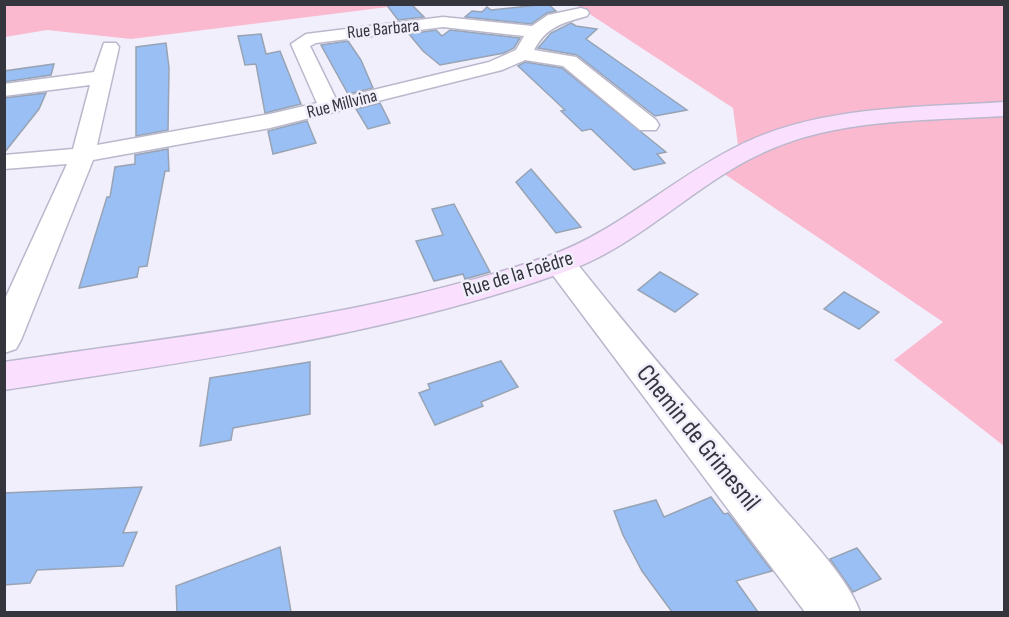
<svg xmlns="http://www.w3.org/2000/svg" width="1009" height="617" font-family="'Sofia Sans Condensed',sans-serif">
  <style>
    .green { fill: #fbb9d0 }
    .building { fill: #99bff5; stroke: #98a3b4; stroke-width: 1.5 }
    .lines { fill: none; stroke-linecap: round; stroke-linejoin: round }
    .street-casing { stroke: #bab8cc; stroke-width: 3 }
    .secondary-casing { stroke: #bab8cc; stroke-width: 3 }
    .street { fill: #fff; fill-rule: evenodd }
    .secondary { fill: #fadffe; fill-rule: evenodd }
    .labels { text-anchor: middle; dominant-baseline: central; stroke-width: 5; stroke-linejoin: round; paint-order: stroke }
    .far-street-label { font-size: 18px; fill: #35353d; stroke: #f0effb }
    .street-label { font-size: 21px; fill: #35353d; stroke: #f0effb }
    .near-street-label { font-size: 26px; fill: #35353d; stroke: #f0effb }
  </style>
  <rect width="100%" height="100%" fill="#f0effb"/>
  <g class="green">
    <polygon points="5,5 404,5 131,39 47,30 5,37"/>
    <polygon points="576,5 1004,5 1004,446 894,360 943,322 717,169 744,151 738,145 733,108"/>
  </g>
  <g class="building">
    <polygon points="386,4 411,4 424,17 398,20"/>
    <polygon points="548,4 556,11 547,13 531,24 465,17 472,11 482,12 487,7 491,10"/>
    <polygon points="571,23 576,26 597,29 586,39 687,110 655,116 577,55 538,48 551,33"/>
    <polygon points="436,30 442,36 450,30 520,38 514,48 504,53 440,65 423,51 409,34"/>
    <polygon points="261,34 266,54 280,51 301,104 265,113 256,64 245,65 238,36"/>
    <polygon points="348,41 361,60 373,88 348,94 321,45"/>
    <polygon points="166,43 169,68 168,130 136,136 136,47"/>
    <polygon points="525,62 562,68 666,152 657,154 665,163 634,170 591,129 582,131 561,111 565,110 518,66"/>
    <polygon points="54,64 51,75 4,82 4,71"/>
    <polygon points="46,93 39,109 4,153 4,98"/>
    <polygon points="380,103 390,123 368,129 356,109"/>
    <polygon points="307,121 316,143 273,154 268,131"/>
    <polygon points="168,149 169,171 165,171 147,266 139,267 137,277 79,288 107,197 110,197 115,167 135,164 135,155"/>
    <polygon points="531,169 581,227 556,233 516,182"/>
    <polygon points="454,204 490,272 465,279 463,274 434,281 416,241 443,235 432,209"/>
    <polygon points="660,272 698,294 675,312 638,290"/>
    <polygon points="844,292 879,312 859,329 824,309"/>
    <polygon points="501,361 518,387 481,402 483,406 435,425 419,393 430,389 428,384"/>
    <polygon points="310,362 310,414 233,428 231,440 200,446 210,378"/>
    <polygon points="142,487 123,533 137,532 123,566 37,570 30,583 4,585 4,493"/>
    <polygon points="711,497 724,514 728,513 772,571 736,581 758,612 672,612 642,571 623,535 614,511 656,500 664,517"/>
    <polygon points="280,547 291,612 177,612 176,586"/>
    <polygon points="857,548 881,579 853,592 830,559"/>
  </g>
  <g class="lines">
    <defs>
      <g id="street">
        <path d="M 581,8 L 587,10 L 589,13 L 587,16 C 562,23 546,27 534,50 L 576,57 L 656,120 L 659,125 L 656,130 L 640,130 L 563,66 L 525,60 L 502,70 L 270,128 L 93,160 L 21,340 L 16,349 L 4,353 L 4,301 L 67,164 L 4,169 L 4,155 L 73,149 L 90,85 L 4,96 L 4,84 L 94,72 L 104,43 L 116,43 L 119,47 L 97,145 L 270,114 L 317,103 L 291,44 L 306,34 L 443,17 L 532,26 L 548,15 ZM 443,27 L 524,36 L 516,50 L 489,62 L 336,99 L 310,46 L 316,43 Z"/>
        <path d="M 560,253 L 571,256 C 635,337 702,415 770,493 C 796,524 848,576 860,612 L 805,612 L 549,270 L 545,263 L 549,256 Z"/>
      </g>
      <path id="secondary" d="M 1004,102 L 1004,116 C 922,121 831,118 756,156 C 689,189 638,246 567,271 C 386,337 193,360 4,390 L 4,362 C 185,335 372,317 546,257 C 616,233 670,180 736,147 C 817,105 916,108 1004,102 Z"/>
    </defs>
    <use href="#street" class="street-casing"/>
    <use href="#secondary" class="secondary-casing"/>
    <use href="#street" class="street"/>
    <use href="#secondary" class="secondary"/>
  </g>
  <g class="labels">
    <g class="far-street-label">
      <text transform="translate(383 29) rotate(-6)">Rue Barbara</text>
      <text transform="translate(342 104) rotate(-14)">Rue Millvina</text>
    </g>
    <g class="street-label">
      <text transform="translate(518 274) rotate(-17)">Rue de la Foëdre</text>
    </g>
    <g class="near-street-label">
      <text transform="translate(698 438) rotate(51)">Chemin de Grimesnil</text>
    </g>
  </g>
  <rect width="1009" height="617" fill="none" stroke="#35353d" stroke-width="12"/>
</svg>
